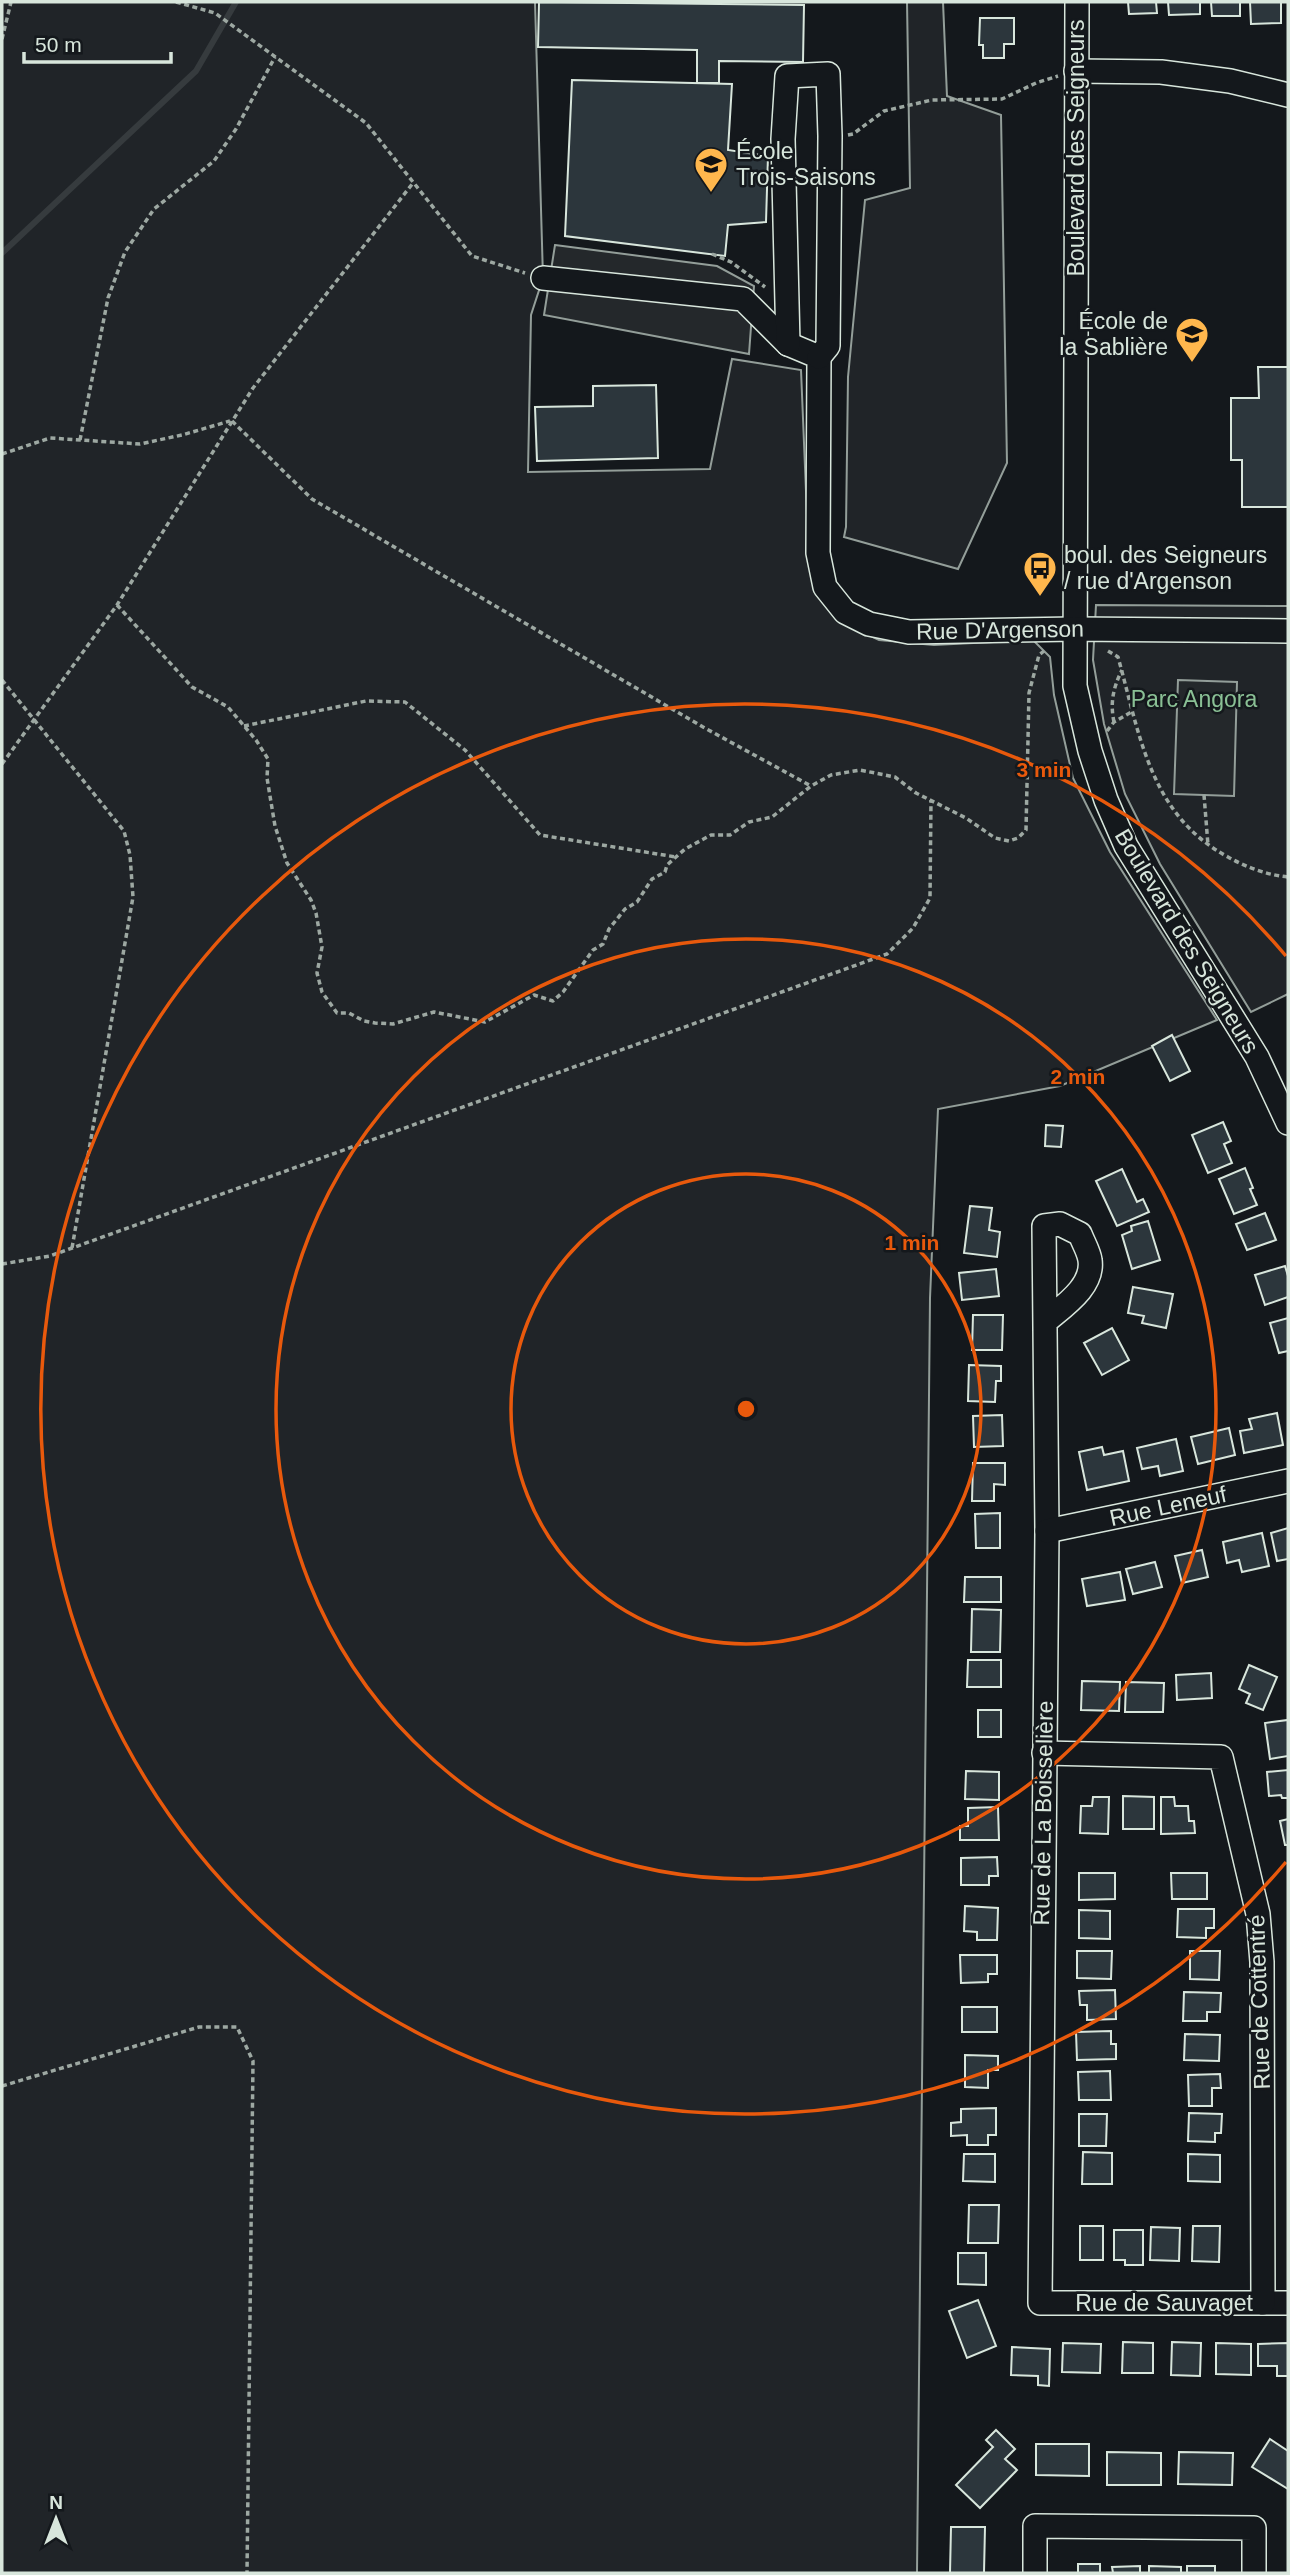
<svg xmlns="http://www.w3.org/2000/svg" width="1290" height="2575" font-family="Arial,sans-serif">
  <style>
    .green { fill: #202428; stroke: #939e99; stroke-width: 2 }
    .parking { fill: #24282b; stroke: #939e99; stroke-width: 2 }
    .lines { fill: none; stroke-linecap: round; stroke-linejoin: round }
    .stream { stroke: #363b3e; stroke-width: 6 }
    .building { fill: #2c363c; stroke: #d8e6dc; stroke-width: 2 }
    .minor-casing { stroke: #d8e6dc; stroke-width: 26 }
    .path { stroke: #9da8a2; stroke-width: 3.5; stroke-dasharray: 5 3.5; stroke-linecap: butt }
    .minor { stroke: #14181c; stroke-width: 23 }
    .ring { fill: none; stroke: #e8590c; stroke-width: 3.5 }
    .labels { text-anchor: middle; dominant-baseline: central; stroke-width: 5; stroke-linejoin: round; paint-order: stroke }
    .street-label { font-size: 23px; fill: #d8e6dc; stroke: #14181c }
    .poi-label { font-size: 23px; fill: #d8e6dc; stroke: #14181c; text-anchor: start }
    .park-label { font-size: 23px; fill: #8ac095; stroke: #14181c }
    .centre { fill: #e8590c; stroke: #14181c; stroke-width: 3.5 }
    .ring-label { font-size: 21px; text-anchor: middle; font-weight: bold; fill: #e8590c; stroke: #14181c; stroke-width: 5; stroke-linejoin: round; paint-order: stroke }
  </style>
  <rect width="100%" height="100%" fill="#14181c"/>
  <g class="green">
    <polygon points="2,2 535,2 543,278 531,315 528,472 710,469 732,359 801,370 809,564 843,623 879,640 934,645 1033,640 1050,657 1054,695 1073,778 1110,852 1217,1020 1060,1086 938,1109 930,1298 917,2573 2,2573"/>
    <polygon points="907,2 943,2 947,96 1001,115 1007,463 958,569 844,537 846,527 848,377 865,200 910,188"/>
    <polygon points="1096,605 1288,606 1288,994 1251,1012 1160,864 1125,794 1104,724 1093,660"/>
  </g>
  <g class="parking">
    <polygon points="555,245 717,266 754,286 749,354 544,315"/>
    <polygon points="1178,680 1237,682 1234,796 1174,794"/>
  </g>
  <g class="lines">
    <polyline class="stream" points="2,253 196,71 236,2"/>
  </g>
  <g class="building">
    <polygon points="539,2 804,5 803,62 719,61 719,83 697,83 697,50 538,47"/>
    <polygon points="1128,2 1156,2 1157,13 1129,14"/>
    <polygon points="1168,2 1200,2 1200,14 1169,15"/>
    <polygon points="1211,2 1240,2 1240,16 1212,16"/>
    <polygon points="1250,2 1281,2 1281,23 1251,24"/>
    <polygon points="980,18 1014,18 1014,44 1004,44 1004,58 983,58 983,45 979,45"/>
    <polygon points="572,80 732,84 728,150 768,156 766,222 728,225 725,256 565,236"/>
    <polygon points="1258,367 1288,367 1288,507 1242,507 1242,460 1231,460 1231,398 1259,398"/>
    <polygon points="656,385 658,458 537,461 535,407 593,406 593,386"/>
    <polygon points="1172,1035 1190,1071 1170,1081 1152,1046"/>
    <polygon points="1223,1122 1231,1141 1224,1144 1232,1163 1208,1173 1192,1135"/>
    <polygon points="1046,1125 1063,1126 1061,1147 1045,1146"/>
    <polygon points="1245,1168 1253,1188 1250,1189 1257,1205 1234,1214 1219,1179"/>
    <polygon points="1122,1169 1137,1202 1143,1199 1149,1212 1117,1226 1096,1181"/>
    <polygon points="970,1206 992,1208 989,1230 1000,1232 997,1257 964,1253"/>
    <polygon points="1265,1213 1276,1240 1247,1250 1236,1224"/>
    <polygon points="1148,1221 1160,1260 1132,1269 1122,1235 1132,1231 1131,1226"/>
    <polygon points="1285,1266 1288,1276 1288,1297 1265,1305 1255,1275"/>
    <polygon points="996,1269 999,1296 962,1300 959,1273"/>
    <polygon points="1133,1287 1173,1294 1166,1328 1142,1323 1144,1316 1128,1313"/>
    <polygon points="973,1315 1003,1315 1002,1350 972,1350"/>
    <polygon points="1288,1318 1288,1351 1279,1353 1270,1323"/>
    <polygon points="1112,1328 1129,1360 1102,1375 1084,1343"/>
    <polygon points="969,1365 1001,1366 1001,1381 996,1381 995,1402 968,1401"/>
    <polygon points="1277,1413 1283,1445 1244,1453 1240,1431 1252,1429 1249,1419"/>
    <polygon points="1002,1415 1003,1446 974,1447 973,1416"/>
    <polygon points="1229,1428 1235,1455 1198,1464 1191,1437"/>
    <polygon points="1176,1439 1183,1471 1160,1476 1158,1466 1142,1469 1137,1448"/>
    <polygon points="1102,1447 1104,1455 1123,1451 1129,1481 1087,1490 1079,1452"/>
    <polygon points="973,1463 1005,1463 1005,1485 994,1484 994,1501 972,1501"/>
    <polygon points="1000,1513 1000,1548 976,1548 975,1514"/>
    <polygon points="1288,1528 1288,1559 1277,1561 1271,1533"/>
    <polygon points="1262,1533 1269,1566 1242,1572 1239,1560 1227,1563 1223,1542"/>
    <polygon points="1202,1550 1208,1577 1182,1583 1175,1556"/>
    <polygon points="1155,1562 1162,1587 1133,1594 1126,1569"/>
    <polygon points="1120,1572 1125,1600 1087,1606 1082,1579"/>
    <polygon points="965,1577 1001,1577 1001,1602 964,1602"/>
    <polygon points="972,1609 1001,1610 1000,1652 971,1652"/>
    <polygon points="968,1660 1001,1660 1001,1687 967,1687"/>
    <polygon points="1249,1665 1277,1677 1263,1710 1246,1703 1250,1694 1239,1689"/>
    <polygon points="1211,1673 1212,1698 1177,1700 1176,1675"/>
    <polygon points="1082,1681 1120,1682 1119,1711 1081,1710"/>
    <polygon points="1126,1682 1164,1683 1163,1712 1125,1712"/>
    <rect x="978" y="1710" width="23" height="27"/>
    <polygon points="1288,1720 1288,1756 1270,1759 1265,1723"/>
    <polygon points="1288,1770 1288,1798 1282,1798 1281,1795 1269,1796 1267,1772"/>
    <polygon points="966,1771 999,1772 999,1800 965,1799"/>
    <polygon points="1123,1796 1154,1797 1154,1829 1123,1829"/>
    <polygon points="1093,1797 1109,1797 1108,1834 1080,1833 1081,1806 1092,1806"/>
    <polygon points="1161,1797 1174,1797 1175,1806 1188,1806 1189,1821 1194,1821 1195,1833 1161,1834"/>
    <polygon points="998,1807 999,1840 960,1840 960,1826 968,1826 968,1808"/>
    <polygon points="1288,1819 1288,1845 1285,1845 1280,1821"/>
    <polygon points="997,1857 998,1876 989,1876 989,1885 961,1885 961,1858"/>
    <polygon points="1079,1873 1115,1873 1115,1899 1079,1900"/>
    <polygon points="1171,1873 1207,1873 1207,1899 1172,1899"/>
    <polygon points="965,1906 998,1908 997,1940 977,1940 977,1932 964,1931"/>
    <polygon points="1178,1909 1214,1909 1214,1928 1206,1928 1206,1938 1177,1937"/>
    <polygon points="1079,1910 1110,1911 1110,1939 1079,1938"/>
    <polygon points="1077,1951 1112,1951 1111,1979 1077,1978"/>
    <polygon points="1190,1951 1220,1951 1219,1980 1190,1979"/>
    <polygon points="960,1955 997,1955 997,1974 988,1974 988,1982 961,1983"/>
    <polygon points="1115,1990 1116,2019 1087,2020 1087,2005 1080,2005 1079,1991"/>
    <polygon points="1184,1992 1221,1993 1220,2012 1207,2012 1207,2021 1183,2021"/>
    <rect x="962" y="2007" width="35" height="25"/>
    <polygon points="1111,2031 1111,2044 1116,2044 1116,2059 1077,2060 1076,2032"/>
    <polygon points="1185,2034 1220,2035 1219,2061 1184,2060"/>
    <polygon points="965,2055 998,2056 998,2070 988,2070 988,2088 965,2087"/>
    <polygon points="1110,2071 1111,2100 1079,2100 1078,2072"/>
    <polygon points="1220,2074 1221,2088 1212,2088 1212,2106 1189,2106 1188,2075"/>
    <polygon points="996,2108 996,2135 988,2135 988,2145 967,2145 967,2135 951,2136 951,2123 961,2122 961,2109"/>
    <polygon points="1189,2113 1222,2114 1221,2133 1215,2133 1215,2142 1188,2141"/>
    <polygon points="1079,2114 1107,2114 1106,2146 1079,2146"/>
    <polygon points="1083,2152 1112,2153 1112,2184 1082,2184"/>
    <polygon points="964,2154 995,2154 995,2182 963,2181"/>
    <polygon points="1188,2154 1220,2155 1220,2182 1188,2181"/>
    <polygon points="969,2205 999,2205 998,2243 968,2243"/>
    <rect x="1080" y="2226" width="23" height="34"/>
    <polygon points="1193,2226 1220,2226 1219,2262 1192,2261"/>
    <polygon points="1151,2227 1180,2228 1179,2261 1150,2260"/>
    <polygon points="1114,2230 1143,2230 1143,2265 1125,2265 1125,2260 1114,2260"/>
    <polygon points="958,2253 986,2253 986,2285 958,2284"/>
    <polygon points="978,2300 996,2346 967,2358 949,2311"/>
    <polygon points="1123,2342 1153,2343 1153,2373 1122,2373"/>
    <polygon points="1172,2342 1201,2343 1200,2376 1171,2375"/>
    <polygon points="1063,2343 1101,2344 1100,2373 1062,2372"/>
    <polygon points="1216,2343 1251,2344 1251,2375 1216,2374"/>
    <polygon points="1288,2343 1288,2376 1277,2376 1277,2366 1258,2366 1258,2344"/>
    <polygon points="1012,2347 1050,2349 1049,2386 1038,2385 1038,2376 1011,2375"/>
    <polygon points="996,2430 1015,2449 1005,2459 1017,2470 980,2508 956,2485 993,2447 986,2440"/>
    <polygon points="1270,2439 1288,2451 1288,2489 1252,2467"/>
    <polygon points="1036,2444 1089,2444 1089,2476 1036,2475"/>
    <polygon points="1107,2452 1161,2453 1161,2485 1107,2485"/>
    <polygon points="1179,2452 1233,2453 1232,2485 1178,2484"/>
    <polygon points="951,2527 985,2527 984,2573 950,2573"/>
    <rect x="1078" y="2564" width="22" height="9"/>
    <polygon points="1140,2566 1140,2573 1113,2573 1112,2567"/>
    <polygon points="1149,2566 1181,2567 1181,2573 1149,2573"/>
    <rect x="1187" y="2566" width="28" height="7"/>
  </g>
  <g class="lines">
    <defs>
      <g id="minor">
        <polyline points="1077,2 1075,686 1090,751 1106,800 1126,846 1257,1057 1288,1123"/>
        <polyline points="1076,71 1161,72 1230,81 1288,95"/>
        <polyline points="543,278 743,299 788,344 819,357 818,553 825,587 845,612 869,624 909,632 1074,629 1288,631"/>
        <polyline points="788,344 783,139 787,76 828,74 830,136 828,346 819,357"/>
        <path d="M 1045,1322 C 1062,1307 1094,1287 1090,1260 C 1089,1252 1083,1242 1080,1234 L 1060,1224 L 1044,1226 L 1047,1531 L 1040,2303 L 1288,2303"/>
        <polyline points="1047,1531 1288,1481"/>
        <polyline points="1044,1753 1221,1757 1258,1914 1262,1962 1263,2303"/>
        <polyline points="1035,2573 1035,2526 1254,2528 1254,2573"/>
      </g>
    </defs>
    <use href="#minor" class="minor-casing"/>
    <g class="path">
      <polyline points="176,2 215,13 366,123 472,256 525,273"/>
      <polyline points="2,39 11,2"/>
      <polyline points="848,135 853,134 884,111 932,100 1002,99 1036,83 1058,76"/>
      <polyline points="712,254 731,262 765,287"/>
      <polyline points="232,421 312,499 703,727 811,786"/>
      <polyline points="80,440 108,298 125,252 154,209 214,161 236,129 275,57"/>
      <polyline points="2,454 50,438 140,444 182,435 230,421"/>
      <polyline points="117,605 192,687 228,707 256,740 268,759 267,778 275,826 287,863 311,900 316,913 322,947 317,973 322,992 337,1013 349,1013 364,1021 375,1023 393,1024 434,1012 485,1022 534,995 553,1001 563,992 593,950 603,944 609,929 625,909 637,902 652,879 665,872 667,865 685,849 711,835 730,835 749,822 772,817 811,786 831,775 860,770 895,777 916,793 966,818 995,838 1009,841 1018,838 1026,830 1029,693 1039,655 1044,651"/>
      <path d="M 1108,651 L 1118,657 C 1140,736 1150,815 1228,857 C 1246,867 1267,875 1288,877"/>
      <polyline points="2,680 124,831 130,855 133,897 72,1248"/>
      <path d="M 1114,722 C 1110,703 1113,688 1122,670"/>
      <polyline points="244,726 366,701 405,702 465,750 540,835 676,857"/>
      <polyline points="1107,731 1114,722 1133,711"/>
      <polyline points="2,764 117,605 253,388 413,183"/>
      <polyline points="1204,795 1208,845"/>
      <polyline points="2,1264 50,1256 887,954 913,928 930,898 931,800"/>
      <polyline points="2,2086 199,2027 237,2027 253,2061 247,2573"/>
    </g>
    <use href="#minor" class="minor"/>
  </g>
  <g class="ring">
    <circle cx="746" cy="1409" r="235"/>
    <circle cx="746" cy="1409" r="470"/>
    <path d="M1286 1862A705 705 0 1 1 1286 956"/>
  </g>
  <defs>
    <symbol id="school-pin" viewBox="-11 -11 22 30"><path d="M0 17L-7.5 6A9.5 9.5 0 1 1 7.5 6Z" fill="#ffb74d" stroke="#14181c"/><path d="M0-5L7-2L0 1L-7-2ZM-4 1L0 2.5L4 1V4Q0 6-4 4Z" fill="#111"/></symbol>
    <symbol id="bus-pin" viewBox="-11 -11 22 30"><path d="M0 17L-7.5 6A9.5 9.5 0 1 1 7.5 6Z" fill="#ffb74d" stroke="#14181c"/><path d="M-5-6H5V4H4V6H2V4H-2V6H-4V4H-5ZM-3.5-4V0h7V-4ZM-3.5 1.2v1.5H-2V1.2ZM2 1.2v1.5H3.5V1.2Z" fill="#111"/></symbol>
  </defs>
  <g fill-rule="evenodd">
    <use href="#school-pin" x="692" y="145" width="38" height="52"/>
    <use href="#school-pin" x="1173" y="315" width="38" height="52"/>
    <use href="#bus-pin" x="1021" y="549" width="38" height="52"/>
  </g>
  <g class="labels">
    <g class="street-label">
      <text transform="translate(1076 148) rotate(-90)">Boulevard des Seigneurs</text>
      <text transform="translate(1000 630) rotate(-1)">Rue D'Argenson</text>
      <text transform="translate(1187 941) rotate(59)">Boulevard des Seigneurs</text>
      <text transform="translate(1168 1506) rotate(-12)">Rue Leneuf</text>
      <text transform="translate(1043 1813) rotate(-89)">Rue de La Boisselière</text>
      <text transform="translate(1259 2002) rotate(-92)">Rue de Cottentré</text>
      <text x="1164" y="2303">Rue de Sauvaget</text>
    </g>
    <g class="poi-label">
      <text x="736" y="151">École<tspan x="736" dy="26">Trois-Saisons</tspan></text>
      <text x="1168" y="321" text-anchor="end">École de<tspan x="1168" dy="26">la Sablière</tspan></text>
      <text x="1064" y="555">boul. des Seigneurs<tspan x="1064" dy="26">/ rue d'Argenson</tspan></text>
    </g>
    <g class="park-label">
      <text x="1194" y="699">Parc Angora</text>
    </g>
  </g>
  <circle cx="746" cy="1409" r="10" class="centre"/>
  <g class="ring-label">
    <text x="1044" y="777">3 min</text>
    <text x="1078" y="1084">2 min</text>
    <text x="912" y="1250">1 min</text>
  </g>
  <rect width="1290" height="2575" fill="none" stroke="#d8e6dc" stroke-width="7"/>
  <g transform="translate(56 2519)" stroke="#14181c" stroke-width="5" paint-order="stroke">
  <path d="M0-5L12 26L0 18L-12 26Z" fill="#d8e6dc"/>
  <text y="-10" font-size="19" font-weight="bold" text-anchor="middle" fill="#d8e6dc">N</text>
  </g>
  <path d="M24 52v10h147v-10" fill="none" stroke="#d8e6dc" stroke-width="3.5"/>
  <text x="35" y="52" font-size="21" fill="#d8e6dc" stroke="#14181c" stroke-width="5" paint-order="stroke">50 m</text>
</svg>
